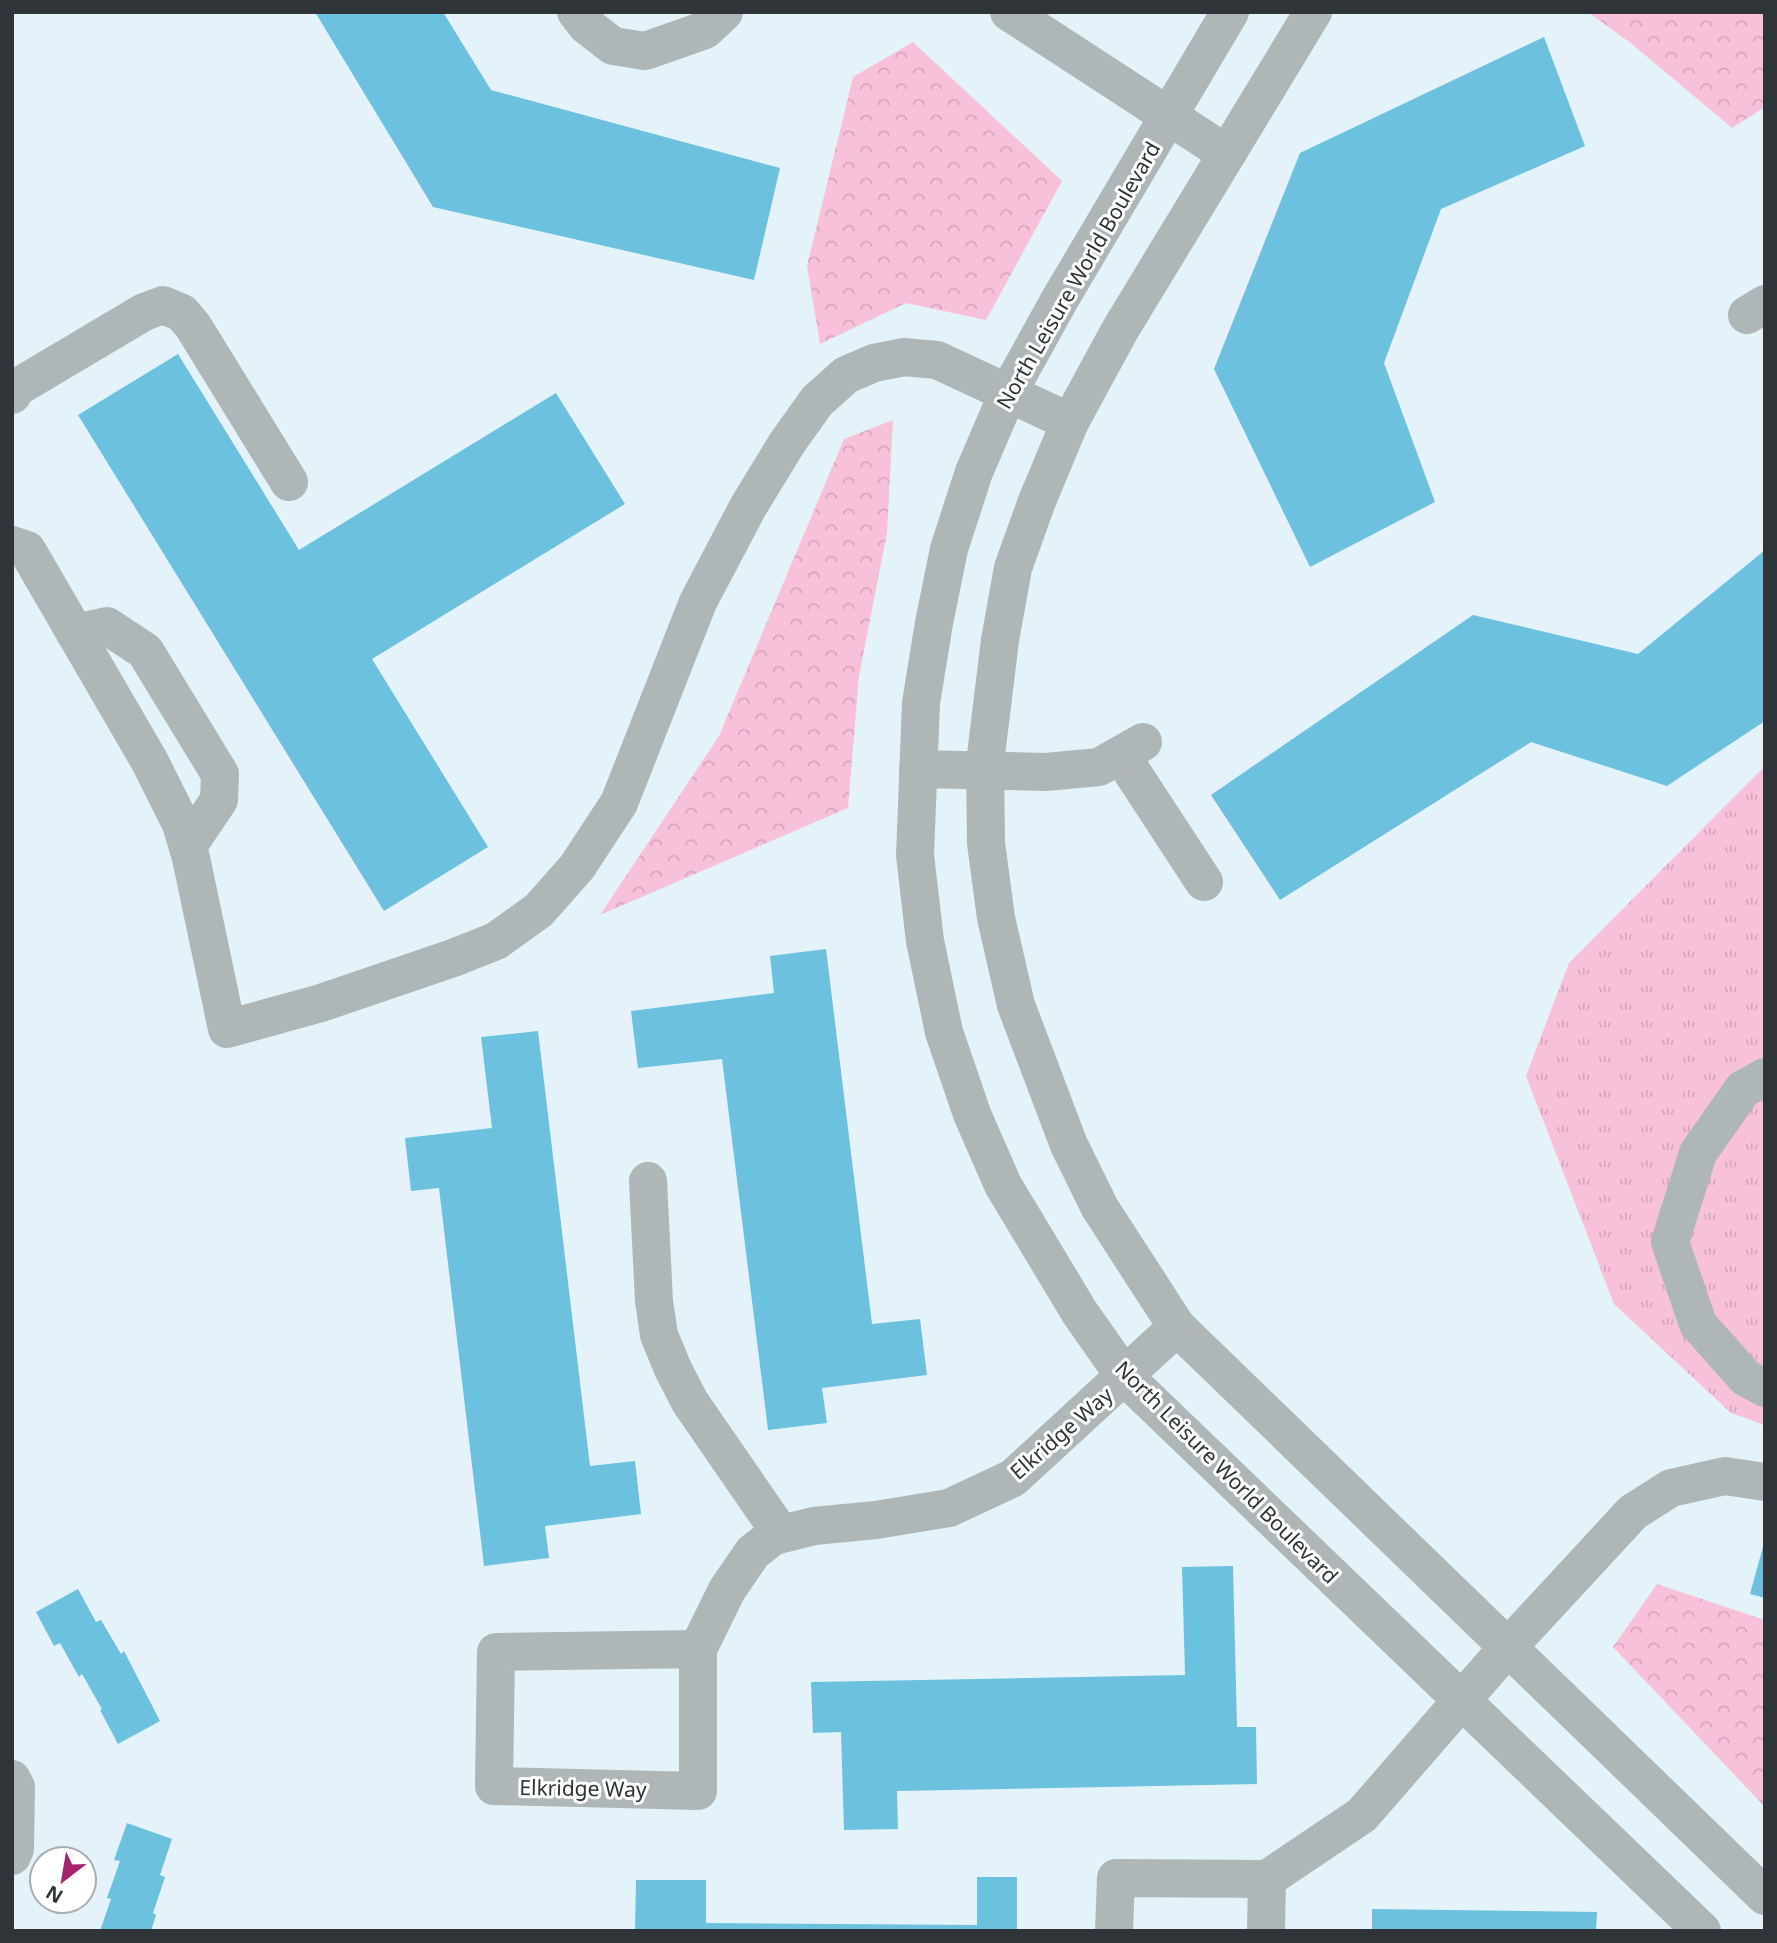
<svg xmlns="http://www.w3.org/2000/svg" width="1777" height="1943" font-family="'Noto Sans',sans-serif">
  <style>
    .grass { fill: url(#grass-tufts) }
    .forest { fill: url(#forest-crowns) }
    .building { fill: #6cc1de }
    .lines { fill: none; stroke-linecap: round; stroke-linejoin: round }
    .minor { stroke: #afb6b8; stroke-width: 38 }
    .labels { text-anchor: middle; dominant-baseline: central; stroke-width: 6; stroke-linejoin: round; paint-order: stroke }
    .street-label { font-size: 21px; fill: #2e3437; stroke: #fff }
  </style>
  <defs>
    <pattern id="grass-tufts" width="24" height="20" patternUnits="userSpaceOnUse" patternTransform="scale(1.75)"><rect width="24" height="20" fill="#f8c1da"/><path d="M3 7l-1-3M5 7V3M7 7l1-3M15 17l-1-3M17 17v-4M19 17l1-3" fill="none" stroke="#d5a6bc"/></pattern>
    <pattern id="forest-crowns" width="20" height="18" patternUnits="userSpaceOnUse" patternTransform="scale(1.75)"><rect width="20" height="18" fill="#f8c1da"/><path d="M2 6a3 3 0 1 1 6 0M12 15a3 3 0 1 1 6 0" fill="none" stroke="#d5a6bc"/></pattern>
  </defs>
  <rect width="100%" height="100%" fill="#e3f3f9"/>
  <polygon class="grass" points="1765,766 1765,1425 1731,1413 1614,1304 1526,1076 1569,963"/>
  <g class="forest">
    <polygon points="1588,12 1765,12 1765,107 1732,128 1632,44"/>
    <polygon points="913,42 1062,181 986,320 906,303 820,344 807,266 853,77"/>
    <polygon points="893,420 887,533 859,676 848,808 600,915 719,736 844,439"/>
    <polygon points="1657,1584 1765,1620 1765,1807 1613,1647"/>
  </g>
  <g class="building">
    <polygon points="315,12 443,12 491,90 780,168 754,280 433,207"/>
    <polygon points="1544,37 1585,146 1441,209 1384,363 1435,502 1310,567 1214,369 1300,153"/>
    <polygon points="178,354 299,550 556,393 625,504 372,659 488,847 384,911 78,415"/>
    <polygon points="1765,550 1765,721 1667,786 1531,742 1280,900 1211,795 1473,615 1638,654"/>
    <polygon points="826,949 872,1324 920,1319 927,1375 822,1388 827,1423 768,1430 722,1059 638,1068 631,1011 774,993 770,956"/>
    <polygon points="538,1031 590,1466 635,1461 641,1514 545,1526 549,1558 484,1566 439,1188 411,1191 405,1138 492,1128 481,1037"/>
    <polygon points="1764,1543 1765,1544 1765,1598 1750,1594"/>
    <polygon points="1233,1566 1237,1727 1256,1727 1257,1784 897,1791 898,1829 844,1830 841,1732 813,1733 811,1682 1185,1675 1182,1567"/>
    <polygon points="78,1589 96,1622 101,1620 121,1654 124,1651 160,1721 118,1744 100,1710 102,1709 82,1674 79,1677 60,1643 54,1646 36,1612"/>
    <polygon points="127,1823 172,1839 160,1875 165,1877 153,1913 156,1915 151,1931 100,1931 111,1899 107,1898 120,1861 114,1860"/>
    <polygon points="977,1877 1017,1877 1017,1931 635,1931 636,1880 706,1880 706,1923 977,1925"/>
    <polygon points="1372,1909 1597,1912 1596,1931 1372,1931"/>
  </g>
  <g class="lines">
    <g class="minor">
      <polyline points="576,12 586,25 613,46 645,51 705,30 724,12"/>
      <polyline points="1009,12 1227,154"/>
      <polyline points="1230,12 1060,299 1008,393 974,472 949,549 934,623 921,703 915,855 925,941 944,1032 972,1114 1003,1185 1080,1313 1125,1377 1702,1931"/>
      <polyline points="1313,12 1120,330 1070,422 1037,501 1013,568 1000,640 985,763 986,843 996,918 1016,1005 1069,1145 1100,1208 1177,1327 1765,1896"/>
      <polyline points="1747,315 1765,304"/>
      <polyline points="12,395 16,388 144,312 163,305 182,313 193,326 289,482"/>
      <polyline points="12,545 27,550 150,762 181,824 191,858 227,1029 321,1003 453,958 496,941 539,910 577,867 619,803 698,602 748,507 787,443 817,401 846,375 874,363 904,357 937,360 1070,422"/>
      <polyline points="75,633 107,626 145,651 220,774 219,800 188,846"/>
      <polyline points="1121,755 1204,882"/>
      <polyline points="918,769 1046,772 1099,767 1143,742"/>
      <polyline points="1765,1077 1743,1089 1698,1153 1670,1242 1698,1324 1746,1378 1765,1388"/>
      <polyline points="648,1181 654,1301 659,1335 673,1369 690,1402 781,1534"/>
      <polyline points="698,1649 496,1652 494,1786 698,1791 698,1649 727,1590 753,1552 774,1536 814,1526 876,1520 949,1508 1013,1478 1177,1327"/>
      <polyline points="12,1779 16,1787 15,1849 12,1856"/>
      <polyline points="1114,1931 1116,1878 1267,1879"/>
      <polyline points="1266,1931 1267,1879 1362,1815 1508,1647 1633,1512 1671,1488 1725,1476 1765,1482"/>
    </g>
  </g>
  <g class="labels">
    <g class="street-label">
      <text transform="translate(1078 275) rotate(-60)">North Leisure World Boulevard</text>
      <text transform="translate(1061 1433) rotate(-41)">Elkridge Way</text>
      <text transform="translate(1227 1472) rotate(45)">North Leisure World Boulevard</text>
      <text transform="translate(583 1788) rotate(1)">Elkridge Way</text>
    </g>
  </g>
  <rect width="1777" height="1943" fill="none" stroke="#2e3437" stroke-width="28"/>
  <g transform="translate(63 1880) rotate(211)"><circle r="33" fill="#ffffff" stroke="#abaeaf" stroke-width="2"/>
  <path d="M0-5L12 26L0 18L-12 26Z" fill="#a5226f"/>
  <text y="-10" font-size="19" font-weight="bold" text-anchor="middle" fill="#2e3437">N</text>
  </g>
</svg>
